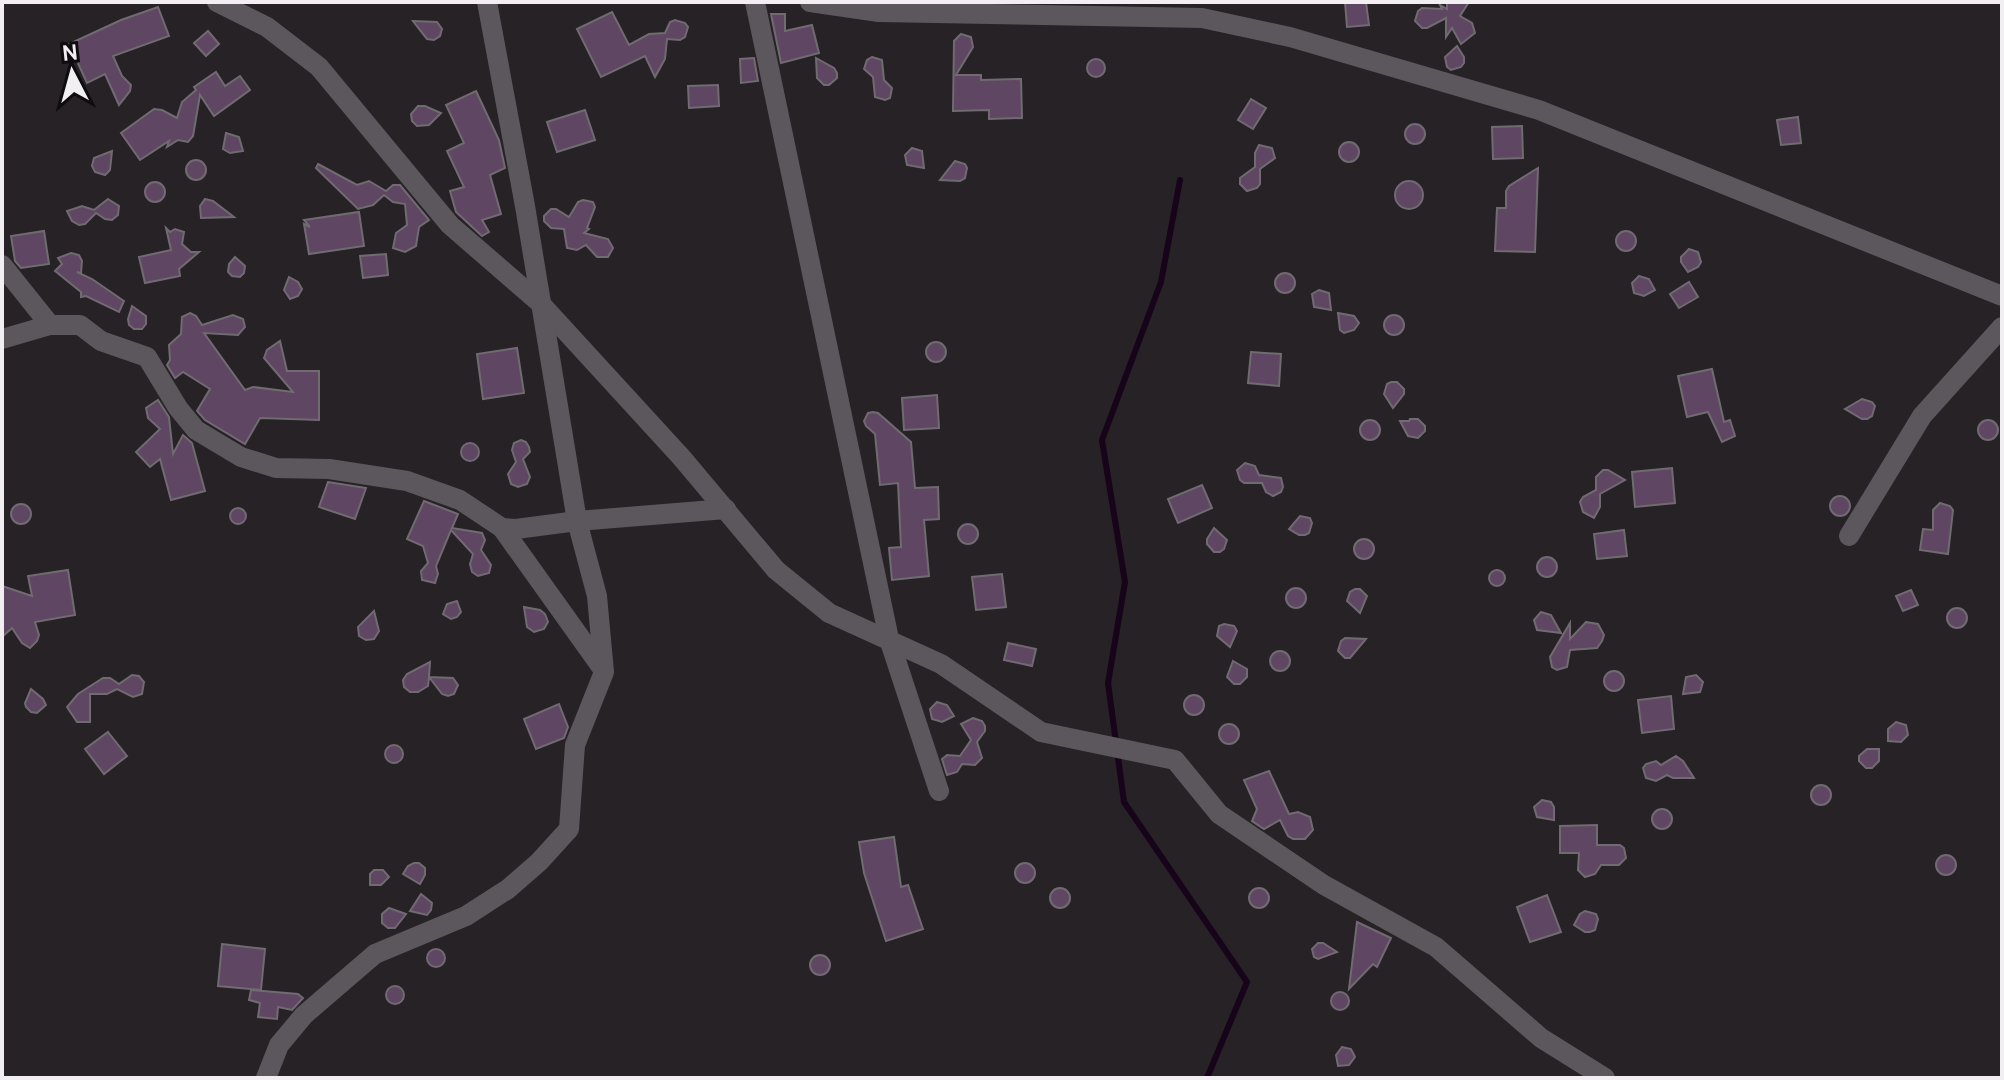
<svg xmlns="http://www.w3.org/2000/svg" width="2004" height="1080" font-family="Cabin,sans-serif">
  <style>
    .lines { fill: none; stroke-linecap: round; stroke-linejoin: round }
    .stream { stroke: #17041a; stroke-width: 6 }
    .building { fill: #5f4662; stroke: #706b70; stroke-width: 2 }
    .street { stroke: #5c575c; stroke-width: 20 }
  </style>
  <rect width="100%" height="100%" fill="#262226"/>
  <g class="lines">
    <polyline class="stream" points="1180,180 1161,282 1102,440 1125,582 1108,683 1124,802 1247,982 1207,1078"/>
  </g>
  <g class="building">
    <polygon points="1345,2 1366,2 1369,25 1347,27"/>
    <polygon points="1447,2 1469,2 1460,16 1472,23 1475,33 1461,44 1452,28 1446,37 1446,18 1427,28 1422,28 1415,21 1418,11 1422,8 1442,9 1440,5 1447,9"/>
    <polygon points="158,7 169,36 113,56 122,76 131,85 130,91 119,105 105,74 87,83 69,44 121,20"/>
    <polygon points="612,12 629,45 649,34 665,33 670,22 675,20 685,23 688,27 685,37 680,40 667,39 665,59 655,77 645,56 601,77 577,29"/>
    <polygon points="771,14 785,14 785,31 812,25 819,53 781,63"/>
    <polygon points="413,21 437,22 442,29 440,36 434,40 427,39"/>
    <polygon points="208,31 219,44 206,56 194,43"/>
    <polygon points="961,34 971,37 973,47 956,75 981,75 981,80 1021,79 1022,118 989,119 989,110 953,111 954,41"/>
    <polygon points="1457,46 1464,57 1464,63 1461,67 1451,70 1447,67 1445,57"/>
    <polygon points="872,57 882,60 884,80 892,88 890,98 885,100 875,97 873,77 864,69 867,60"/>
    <polygon points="754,58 758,81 741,83 740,59"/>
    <polygon points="816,58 834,68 837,73 837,78 829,85 824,85 817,78"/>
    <circle cx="1096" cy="68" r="9"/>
    <polygon points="216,72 225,86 240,76 250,90 214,116 200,95 193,136 188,142 178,140 167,147 169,141 140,160 121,133 154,109 162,110 177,118 182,102 196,90 194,87"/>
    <polygon points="718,85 719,106 689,108 688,86"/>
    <polygon points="476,91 499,140 505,168 490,175 501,214 482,220 489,232 482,236 456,212 450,191 464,187 447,151 464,143 446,105"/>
    <polygon points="1251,99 1266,108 1253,129 1238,120"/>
    <polygon points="418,106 425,106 441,113 429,125 417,126 412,121 411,114"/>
    <polygon points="585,110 595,140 557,152 547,122"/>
    <polygon points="1798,117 1801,143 1781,145 1777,120"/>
    <circle cx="1415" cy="134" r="10"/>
    <polygon points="1522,126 1523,158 1493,159 1492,127"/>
    <polygon points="226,133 239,137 243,151 230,153 223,149"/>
    <circle cx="1349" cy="152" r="10"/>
    <polygon points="1259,145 1272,148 1275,158 1260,169 1260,184 1257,188 1247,191 1240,184 1240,178 1255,167 1255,153"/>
    <polygon points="912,148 922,151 924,168 907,165 905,155"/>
    <polygon points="112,151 110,170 105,175 95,172 92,166 94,158"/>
    <circle cx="196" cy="170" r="10"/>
    <polygon points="955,161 965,164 967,168 965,178 960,181 940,180"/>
    <polygon points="318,164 357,185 369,181 386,191 393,185 400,185 429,220 419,227 416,246 405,252 393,248 396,233 407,225 405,204 393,202 384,195 373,205 358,209 316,168"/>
    <polygon points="1538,168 1535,252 1495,251 1497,208 1506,208 1506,191 1509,186"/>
    <circle cx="1409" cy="195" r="14"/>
    <circle cx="155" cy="192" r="10"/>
    <polygon points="108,199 119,206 118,215 112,220 105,219 96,213 85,224 79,225 72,221 67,211 82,206 94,210"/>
    <polygon points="205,199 213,201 234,217 201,218 200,206"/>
    <polygon points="583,200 593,202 595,207 587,228 589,229 584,233 608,239 613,248 608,257 597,257 586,245 577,250 567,248 564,229 551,228 544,221 544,216 551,209 556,209 569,217 578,202"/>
    <polygon points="359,212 364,246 309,254 304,224 310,227 304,220"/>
    <polygon points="166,228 170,232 175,229 184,232 182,244 191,252 199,252 179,269 180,276 145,283 139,257 171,250"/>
    <polygon points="44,231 49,264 21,268 15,261 11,236"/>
    <circle cx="1626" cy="241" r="10"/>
    <polygon points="1689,249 1698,252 1701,262 1698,267 1688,272 1681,262 1681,257"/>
    <polygon points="71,253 79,255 82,261 81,273 77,272 92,279 124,301 119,312 86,296 81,297 81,292 55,271 62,264 58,258"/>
    <polygon points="386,254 388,275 363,278 360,256"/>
    <polygon points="235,257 245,266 244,273 240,277 232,276 228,272 229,264"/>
    <circle cx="1285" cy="283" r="10"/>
    <polygon points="1639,276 1649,279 1655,290 1644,296 1634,293 1632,283"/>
    <polygon points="289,277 298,282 302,289 298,296 290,299 284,290"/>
    <polygon points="1689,282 1698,297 1679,308 1670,294"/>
    <polygon points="1319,290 1329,293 1331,310 1314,307 1312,294"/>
    <polygon points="132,306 146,316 146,324 142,329 134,329 129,325 128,319"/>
    <polygon points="190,313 196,316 202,325 233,315 243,319 245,327 238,335 204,333 245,390 253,387 293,392 264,358 267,350 280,341 287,371 319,371 319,420 260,418 245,444 205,420 197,411 210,389 183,372 175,378 167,365 170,360 169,345 181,334 182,317"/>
    <polygon points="1338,313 1354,316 1359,323 1354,330 1344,333 1340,330"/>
    <circle cx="1394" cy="325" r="10"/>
    <circle cx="936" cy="352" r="10"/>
    <polygon points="517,348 524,393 483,399 477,354"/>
    <polygon points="1251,352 1281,354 1279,386 1248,383"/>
    <polygon points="1712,369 1724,422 1730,420 1735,436 1722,442 1708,412 1687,417 1678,376"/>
    <polygon points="1391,382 1397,382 1404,389 1404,394 1393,408 1384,394 1387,384"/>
    <polygon points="937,395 939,428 904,430 902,398"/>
    <polygon points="1862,399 1872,402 1875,406 1872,416 1867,419 1862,419 1845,409"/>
    <polygon points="158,400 169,417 173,454 183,435 192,443 205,491 171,500 160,459 150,467 136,452 160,429 148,418 146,408"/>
    <polygon points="873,412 878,413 911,442 915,488 938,487 939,519 924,520 929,576 892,580 889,548 901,547 898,483 880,485 875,434 866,426 864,421 868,413"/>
    <polygon points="1410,419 1418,419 1425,426 1425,431 1418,438 1408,436 1400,421 1409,421"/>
    <circle cx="1370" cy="430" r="10"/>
    <circle cx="1988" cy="430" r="10"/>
    <polygon points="521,440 526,442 529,447 530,452 523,459 530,477 527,484 518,487 511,484 508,474 516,462 512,450 514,443"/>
    <circle cx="470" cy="452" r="9"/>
    <polygon points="1245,463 1255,466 1259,475 1281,478 1283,487 1281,492 1273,496 1266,492 1262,483 1244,483 1240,480 1237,470"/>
    <polygon points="1672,468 1675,503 1635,507 1632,472"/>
    <polygon points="1603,470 1608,470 1625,480 1600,494 1600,507 1594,518 1583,512 1580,502 1583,497 1596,490 1596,477"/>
    <polygon points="328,482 366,488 355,519 319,507"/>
    <polygon points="1202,485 1212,508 1178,523 1168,499"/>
    <circle cx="1840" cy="506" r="10"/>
    <polygon points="424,501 458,514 452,528 482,533 485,540 481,550 491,565 489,573 478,576 472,572 470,564 473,554 451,530 436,566 438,574 435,583 422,580 421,571 428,563 423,546 407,539"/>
    <polygon points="1940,503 1950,506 1953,510 1948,554 1920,550 1923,529 1933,530 1933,510"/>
    <circle cx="21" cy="514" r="10"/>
    <circle cx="238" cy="516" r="8"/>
    <polygon points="1300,516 1310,518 1312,523 1309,533 1305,535 1299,535 1289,529"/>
    <circle cx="968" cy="534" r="10"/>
    <polygon points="1214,528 1227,540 1224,549 1220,552 1214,552 1207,544 1207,539"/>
    <polygon points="1624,530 1627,556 1597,559 1594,534"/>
    <circle cx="1364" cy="549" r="10"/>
    <circle cx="1547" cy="567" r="10"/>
    <circle cx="1497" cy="578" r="8"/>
    <polygon points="68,570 75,615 35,622 39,635 37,641 30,648 22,643 12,628 2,637 2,586 32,596 28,576"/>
    <polygon points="1002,574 1006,607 976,610 972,577"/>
    <circle cx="1296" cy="598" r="10"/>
    <polygon points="1355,589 1360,589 1367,596 1360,613 1347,601 1350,592"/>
    <polygon points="1911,590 1918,605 1903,611 1896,596"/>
    <polygon points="457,601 461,612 457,617 451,619 443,614 447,604"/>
    <polygon points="524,607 540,610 545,614 548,622 544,629 534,632 527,627"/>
    <circle cx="1957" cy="618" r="10"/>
    <polygon points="374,611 379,631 374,639 366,640 359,636 358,627"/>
    <polygon points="1541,612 1551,615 1561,633 1537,630 1534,620"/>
    <polygon points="1586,622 1598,624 1604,635 1602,641 1597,648 1570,650 1567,667 1557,670 1552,667 1550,657 1570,623 1570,639"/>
    <polygon points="1224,624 1234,626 1237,631 1230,647 1217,636 1219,626"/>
    <polygon points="1345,638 1366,639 1350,658 1345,658 1338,651 1341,641"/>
    <polygon points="1008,643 1036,649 1032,666 1004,660"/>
    <circle cx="1280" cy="661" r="10"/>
    <polygon points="1233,661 1247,669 1247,677 1240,684 1234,684 1227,677"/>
    <polygon points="430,662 429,677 453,678 458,685 454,694 448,696 442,694 429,677 428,686 418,692 410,692 404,687 403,680 407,674"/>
    <circle cx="1614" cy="681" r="10"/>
    <polygon points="132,675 139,676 144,682 142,694 133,697 117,689 107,694 90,694 90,722 77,722 67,707 78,694 103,678 110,678 119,684"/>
    <polygon points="1696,675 1703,682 1700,692 1683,694 1686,677"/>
    <polygon points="31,689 43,699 46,705 37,713 31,712 26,707 25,703"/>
    <circle cx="1194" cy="705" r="10"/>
    <polygon points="1671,696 1674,729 1642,733 1638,700"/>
    <polygon points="937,702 947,705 954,716 942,722 932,719 930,709"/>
    <polygon points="559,704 568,727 564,738 536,749 524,719"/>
    <polygon points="973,718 982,721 985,726 985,731 977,742 982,758 975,765 962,764 957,772 947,775 942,759 947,755 960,756 971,740 961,724"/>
    <polygon points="1896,722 1906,725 1908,735 1901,742 1888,741 1888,729"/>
    <circle cx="1229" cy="734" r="10"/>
    <polygon points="108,732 127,756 104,774 85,749"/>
    <circle cx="394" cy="754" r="9"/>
    <polygon points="1867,749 1879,749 1879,761 1872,768 1866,768 1859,761 1859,756"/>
    <polygon points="1676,756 1683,761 1694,778 1673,778 1667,775 1656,781 1646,778 1643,768 1646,764 1656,761 1661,765"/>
    <polygon points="1269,771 1289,814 1298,812 1310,817 1313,830 1305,839 1293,839 1288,836 1280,820 1264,829 1252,821 1257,809 1244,780"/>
    <circle cx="1821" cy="795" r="10"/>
    <polygon points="1542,800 1551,802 1554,807 1554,820 1537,817 1534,807"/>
    <circle cx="1662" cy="819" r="10"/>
    <polygon points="1597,825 1597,845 1620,845 1624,848 1626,858 1619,865 1601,865 1595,874 1585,877 1578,870 1579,853 1560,853 1560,826"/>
    <polygon points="894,837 901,887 908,885 923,929 886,941 864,873 859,842"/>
    <circle cx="1946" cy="865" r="10"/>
    <circle cx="1025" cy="873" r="10"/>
    <polygon points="414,863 419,863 425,868 425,875 420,884 403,874 408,866"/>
    <polygon points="374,870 383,870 389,877 381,885 370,885 370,874"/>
    <circle cx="1060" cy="898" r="10"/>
    <circle cx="1259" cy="898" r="10"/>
    <polygon points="421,894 432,903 431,910 427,915 410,911"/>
    <polygon points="1547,895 1561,932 1530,942 1517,907"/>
    <polygon points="389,908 406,914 395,928 388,928 382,923 382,914"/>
    <polygon points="1585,911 1596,914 1598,919 1595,930 1590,932 1585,932 1574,925 1580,914"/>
    <polygon points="1357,922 1391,938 1377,967 1373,964 1349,989"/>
    <polygon points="1318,943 1323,943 1337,952 1318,959 1314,957 1312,949"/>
    <polygon points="222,944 265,949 261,990 218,986"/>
    <circle cx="436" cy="958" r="9"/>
    <circle cx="820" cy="965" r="10"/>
    <circle cx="395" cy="995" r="9"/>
    <polygon points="251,990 298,994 303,998 292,1010 278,1007 277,1019 258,1017 260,1003 249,1000"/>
    <circle cx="1340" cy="1001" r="9"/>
    <polygon points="1342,1047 1351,1049 1355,1057 1349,1065 1338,1066 1336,1055"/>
  </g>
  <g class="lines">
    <g class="street">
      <polyline points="217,2 267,27 319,67 450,225 540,303 682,458 776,570 829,613 941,664 1041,732 1175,760 1219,814 1324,885 1436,947 1541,1038 1605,1078"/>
      <polyline points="755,2 889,639 939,791"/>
      <polyline points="810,2 879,12 1202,18 1290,37 1539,110 2002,296"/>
      <polyline points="2,265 50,325 2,339"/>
      <polyline points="50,325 80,325 101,341 147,357 178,408 196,430 241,457 276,468 329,469 407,481 460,500 502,528 516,529 577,521 726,509"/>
      <polyline points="502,528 602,668"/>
      <polyline points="1849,536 1922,416 2002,327"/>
      <polyline points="266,1078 279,1045 304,1015 375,954 466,916 508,889 539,862 569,829 575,745 604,672 597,596 577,521 525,206 487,2"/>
    </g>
  </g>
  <rect width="2004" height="1080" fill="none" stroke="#f1eff2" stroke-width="8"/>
  <g transform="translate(72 72) rotate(354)" stroke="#0e0c0e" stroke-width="6" paint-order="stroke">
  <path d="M0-6L14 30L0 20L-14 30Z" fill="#f1eff2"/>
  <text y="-12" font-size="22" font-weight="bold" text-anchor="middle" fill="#f1eff2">N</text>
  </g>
</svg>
